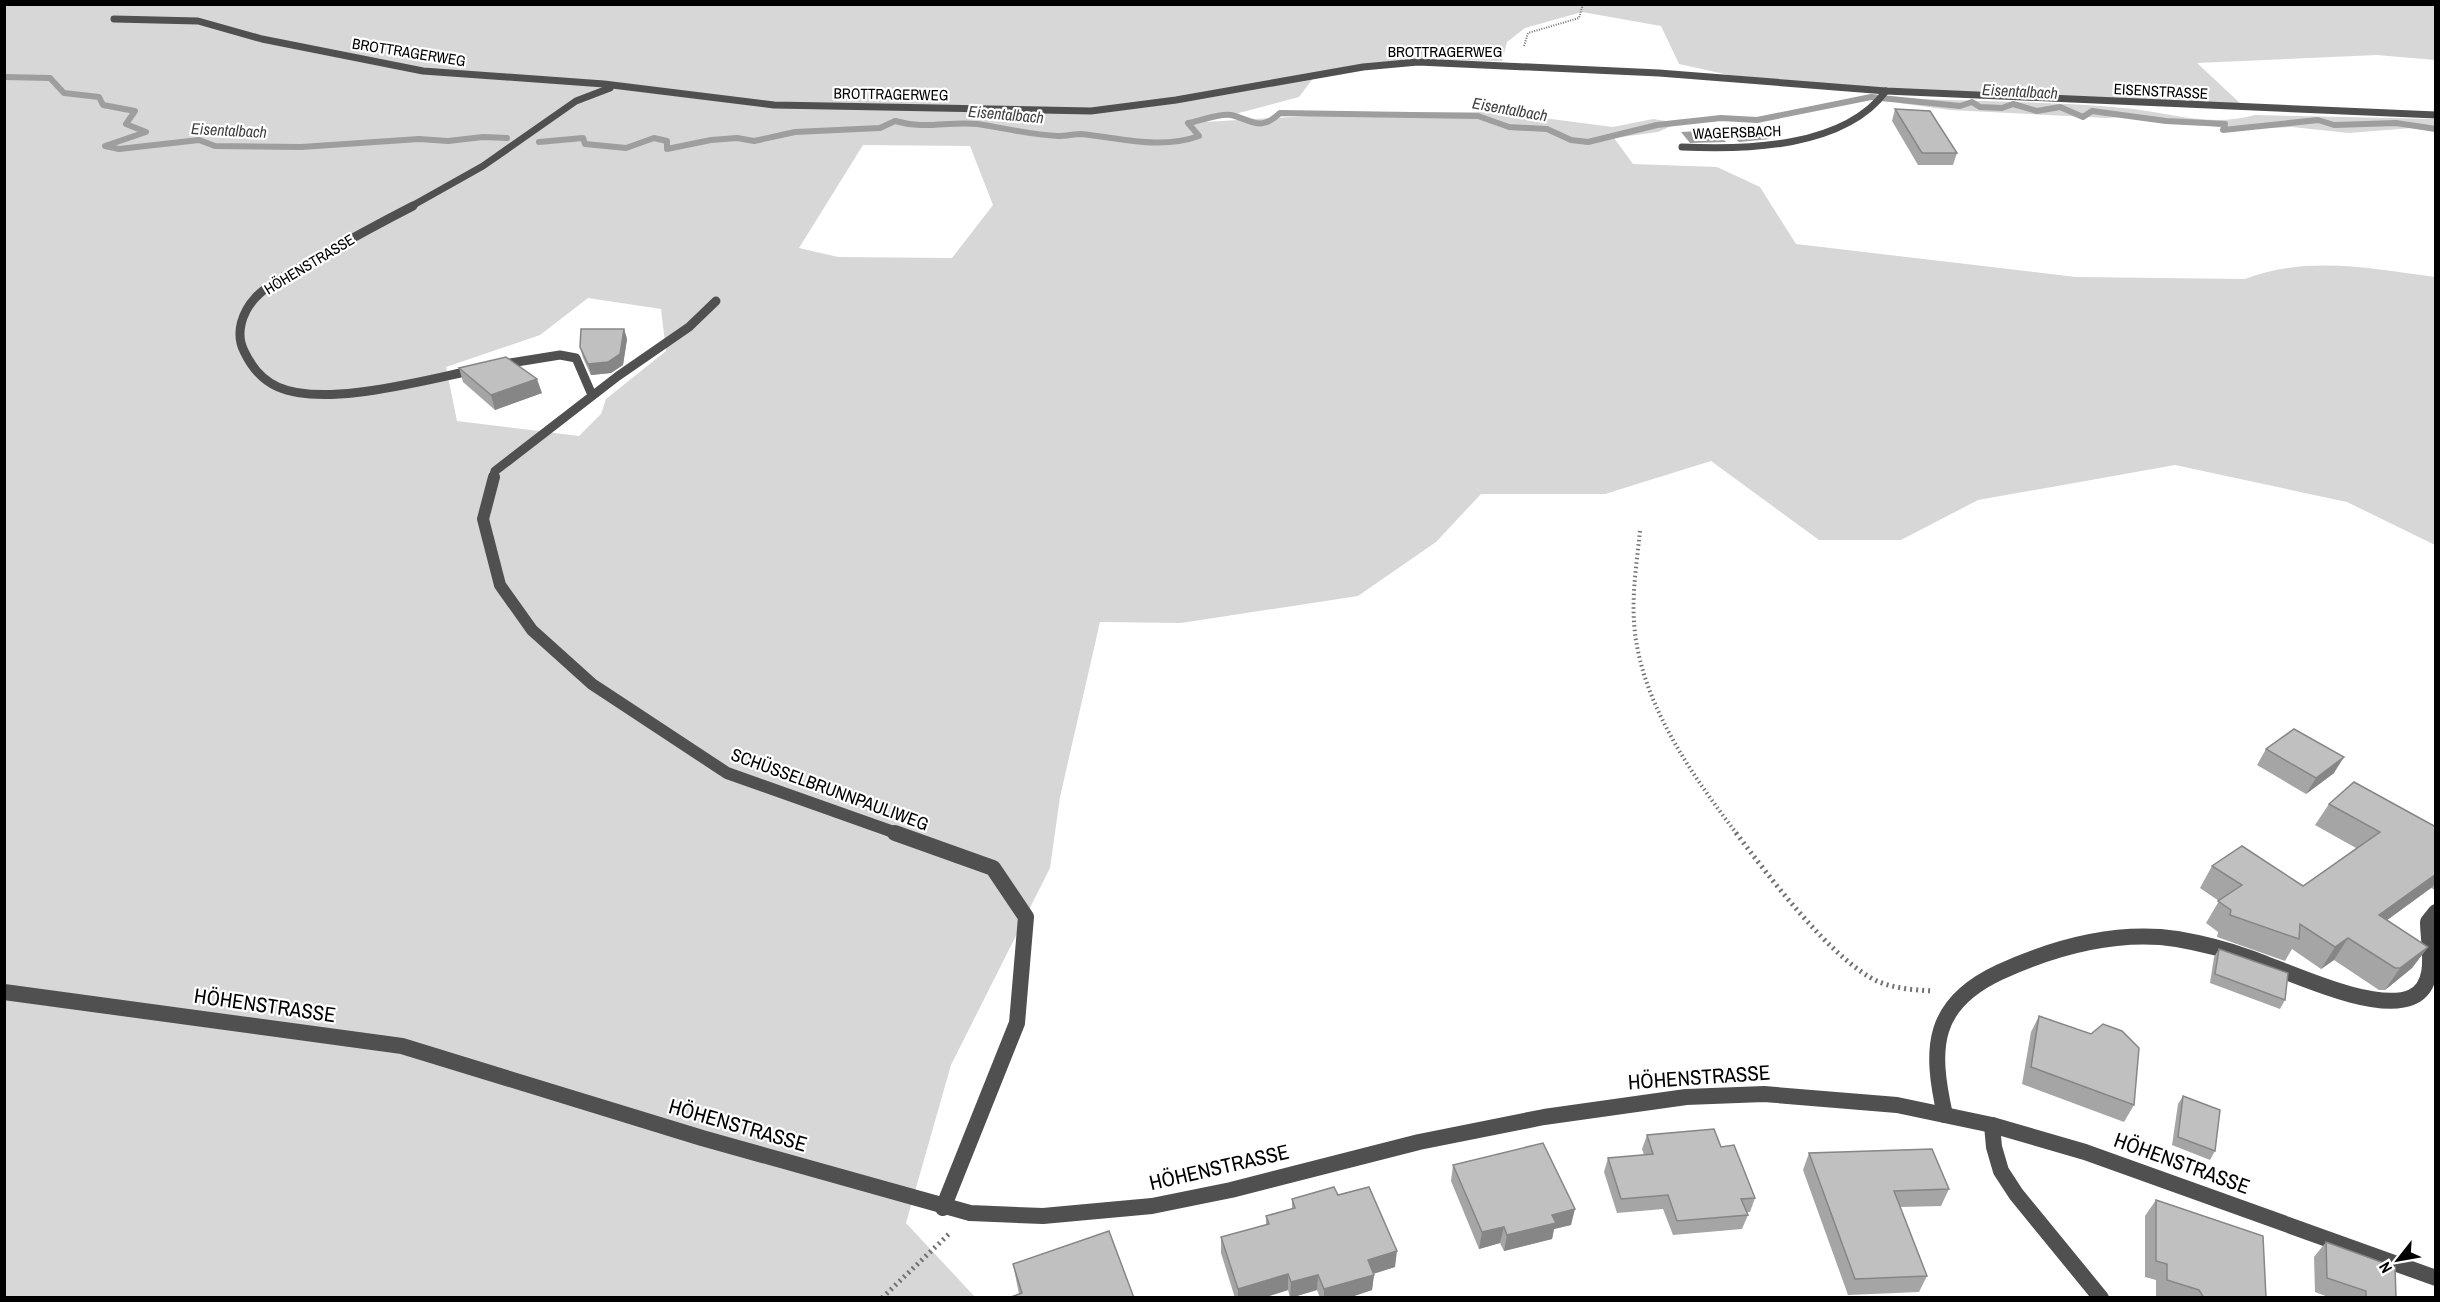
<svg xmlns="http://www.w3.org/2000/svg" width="2440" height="1302" font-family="'Archivo Narrow',sans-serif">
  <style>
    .green { fill: #d7d7d7; fill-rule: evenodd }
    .water { fill: #9e9e9e }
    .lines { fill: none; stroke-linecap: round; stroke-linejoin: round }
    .stream { stroke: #9e9e9e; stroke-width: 6 }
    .path-far2 { stroke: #727272; stroke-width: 2; stroke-dasharray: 1 1.5; stroke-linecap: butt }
    .path-far1 { stroke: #727272; stroke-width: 4; stroke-dasharray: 1.5 3; stroke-linecap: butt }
    .path { stroke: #727272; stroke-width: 5; stroke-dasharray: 2 4; stroke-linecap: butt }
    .service-far3 { stroke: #505050; stroke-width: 7 }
    .service-far2 { stroke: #505050; stroke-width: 9 }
    .service-far1 { stroke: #505050; stroke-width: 12 }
    .service { stroke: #505050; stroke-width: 16 }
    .minor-far1 { stroke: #505050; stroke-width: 7 }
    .minor { stroke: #505050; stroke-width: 9 }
    .tertiary { stroke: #505050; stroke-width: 16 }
    .wall { fill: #a5a5a5 }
    .shaded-wall { fill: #868686 }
    .building { fill: #c0c0c0; stroke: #868686; stroke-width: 1.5 }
    .labels { text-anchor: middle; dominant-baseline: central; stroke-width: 4.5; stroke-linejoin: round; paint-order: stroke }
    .far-street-label { font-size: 15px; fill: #000; stroke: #fff }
    .far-water-label { font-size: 16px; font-style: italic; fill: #3f3f3f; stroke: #fff }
    .street-label { font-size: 18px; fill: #000; stroke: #fff }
    .near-street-label { font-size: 21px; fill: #000; stroke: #fff }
  </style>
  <rect width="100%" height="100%" fill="#fff"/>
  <g class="green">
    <path d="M 5,5 L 2435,5 L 2435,60 L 2377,55 L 2197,63 L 2241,104 L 1893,90 L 1729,75 L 1679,64 L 1661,26 L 1582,12 L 1525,28 L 1507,42 L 1502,61 L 1412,59 L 1317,73 L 1299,97 L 1205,122 L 1375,112 L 1497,112 L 1613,127 L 1653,119 L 1678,123 L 1658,132 L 1614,138 L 1633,164 L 1717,167 L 1760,187 L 1796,244 L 2076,277 L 2245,279 C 2306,255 2373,269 2435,277 L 2435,545 L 2347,502 L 2175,465 L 1978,500 L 1901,540 L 1819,540 L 1711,461 L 1605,494 L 1481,494 L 1436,542 L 1358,596 L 1181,623 L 1100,622 L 1060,797 L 1050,868 L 951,1065 L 906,1223 L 975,1297 L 5,1298 ZM 863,145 L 970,146 L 993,205 L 952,258 L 838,257 L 799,248 ZM 588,298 L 661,309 L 666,351 L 606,399 L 601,414 L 579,436 L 457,421 L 446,367 L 540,335 Z"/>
    <path d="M 1902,98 C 1976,102 2050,101 2123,108 C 2168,112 2210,128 2255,115 L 2435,119 L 2435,132 L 2412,128 L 2349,133 L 2292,127 L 2232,129 L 2141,116 L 2106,118 L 1950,110 L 1899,103 Z"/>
  </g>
  <g class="water">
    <polygon points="1758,128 1770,139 1739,142 1724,130"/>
    <polygon points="1716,130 1726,142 1690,143 1681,132"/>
  </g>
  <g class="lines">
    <g class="stream">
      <polyline points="4,77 50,78 64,93 99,97 103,105 135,111 126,124 146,132 105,146 119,149 199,140 215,146 301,147 419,139 448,141 483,137 507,138"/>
      <path d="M 539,142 L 583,138 L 585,144 L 626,148 L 654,138 L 667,141 L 667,149 L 711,140 L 737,138 L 754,141 L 795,132 L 880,128 L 895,121 C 926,130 947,121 977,124 C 1004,128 1031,135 1058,136 C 1066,136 1074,134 1081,134 C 1121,138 1160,150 1199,136 L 1188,123 C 1200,121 1219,113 1231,115 C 1251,119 1259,133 1280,113 L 1478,116 L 1509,127 L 1547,129 L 1571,140 L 1588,142 L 1657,125 L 1721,118 L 1757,120 L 1871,97 L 1960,106 L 1972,102 L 1980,107 L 2002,108 L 2013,104 L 2037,111 L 2060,107 L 2083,117 L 2092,111 L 2166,121 L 2225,124 L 2223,130 L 2318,120 L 2334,125 L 2396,123 L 2436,129"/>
    </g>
    <polyline class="path-far2" points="1524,46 1528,33 1579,18 1583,4"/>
    <path class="path-far1" d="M 1640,531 C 1637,561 1632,592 1634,622 C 1639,700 1691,774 1737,834"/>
    <g class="path">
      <path d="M 1736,833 C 1768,875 1832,961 1879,982 C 1897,989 1916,990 1934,991"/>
      <polyline points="882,1298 950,1233"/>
    </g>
    <path class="service-far3" d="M 1682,147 C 1746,150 1844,148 1886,91"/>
    <polyline class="service-far2" points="493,478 495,471 618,376 689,327 716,301"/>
    <polyline class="service-far1" points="494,477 483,519 500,585 532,630 592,684 727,773 899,834"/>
    <g class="service">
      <polyline points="895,833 993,868 1026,917 1017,1023 943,1208"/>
      <path d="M 1945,1115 C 1930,1048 1931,1004 2000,972 C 2055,947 2116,930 2177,939 C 2200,943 2224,949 2247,957 C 2286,970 2374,1014 2412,997 C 2439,985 2428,944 2428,922 L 2436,912"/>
      <polyline points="1992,1125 1994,1147 2001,1171 2016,1194 2101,1298"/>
    </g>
    <g class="minor-far1">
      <polyline points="114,19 198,21 262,39 423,71 604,84 774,105 1091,111 1176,100 1363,67 1418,62 1659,73 1886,91 2436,115"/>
      <polyline points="410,207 483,166 576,101 610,88"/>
    </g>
    <g class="minor">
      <path d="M 413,206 C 378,224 343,243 309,263 C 291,273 271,282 256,297 C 242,312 235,333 244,351 C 251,366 262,380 278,387 C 325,408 424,380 475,370"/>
      <polyline points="498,365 560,355 576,358 592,395"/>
    </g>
    <polyline class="tertiary" points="4,992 402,1046 702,1138 970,1213 1043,1216 1152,1206 1231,1190 1419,1142 1544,1117 1686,1097 1764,1094 1897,1105 1992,1125 2085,1152 2436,1278"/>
  </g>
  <g class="wall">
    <polygon points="1895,109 1957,153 1953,165 1918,165 1892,121"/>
    <polygon points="624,329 627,339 623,365 611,373 591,375 583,358 580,347"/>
    <polygon points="459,368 542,393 495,410 463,382"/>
    <polygon points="2266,749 2334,773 2306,794 2257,765"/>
    <polygon points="2329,804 2436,827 2436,890 2431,888 2387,920 2428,947 2412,968 2385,990 2379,990 2334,960 2321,969 2292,949 2285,961 2217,937 2218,932 2206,923 2219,901 2200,888 2212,866 2303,886 2356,848 2315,825"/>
    <polygon points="2219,949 2285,1000 2280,1009 2210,983 2214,957"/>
    <polygon points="2039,1016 2134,1105 2124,1122 2022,1084 2031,1032"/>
    <polygon points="2183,1096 2215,1151 2210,1160 2172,1145 2178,1104"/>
    <polygon points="1647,1135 1721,1147 1755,1198 1750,1212 1747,1212 1748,1215 1742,1229 1673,1235 1663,1209 1617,1213 1604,1172 1608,1158 1644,1155 1642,1149"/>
    <polygon points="1809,1153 1949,1189 1941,1206 1900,1207 1927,1276 1919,1292 1848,1295 1803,1170"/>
    <polygon points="1453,1165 1571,1225 1554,1229 1552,1239 1504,1251 1500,1243 1479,1249 1451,1181"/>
    <polygon points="1338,1195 1395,1267 1374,1273 1372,1290 1348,1298 1320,1298 1317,1290 1290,1298 1288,1290 1263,1298 1235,1298 1221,1253 1221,1237 1266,1225 1266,1216 1292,1209 1292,1199"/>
    <polygon points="2156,1200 2266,1298 2162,1298 2156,1296 2156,1280 2145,1277 2145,1216"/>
    <polygon points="2326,1242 2396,1298 2331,1298 2315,1292 2314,1257"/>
    <polygon points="1013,1264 1134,1298 1019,1294"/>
  </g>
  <g class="shaded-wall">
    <polygon points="624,329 627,339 623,365 611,373 591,375 588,364"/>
    <polygon points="537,379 542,393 495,410 491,395"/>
    <polygon points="2344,757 2334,773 2306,794 2316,778"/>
    <polygon points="2436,874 2436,882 2431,888 2364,937 2379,915"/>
    <polygon points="2348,938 2334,960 2321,969 2335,947"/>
    <polygon points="2428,947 2412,968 2385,990 2400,968"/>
    <polygon points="1575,1209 1571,1225 1554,1229 1552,1239 1504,1251 1507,1235 1552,1215"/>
    <polygon points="1504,1227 1500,1243 1479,1249 1482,1232"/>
    <polygon points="1397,1251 1395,1267 1367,1276 1368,1260"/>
    <polygon points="1288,1274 1288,1290 1263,1298 1238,1298 1238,1289"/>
    <polygon points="1318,1275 1317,1290 1290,1298 1291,1282"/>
    <polygon points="1374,1275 1372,1290 1348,1298 1324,1298 1324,1289"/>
  </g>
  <g class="building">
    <polygon points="1895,109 1930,111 1957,153 1922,153"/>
    <polygon points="581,329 624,329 620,354 608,362 588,364 580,347"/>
    <polygon points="506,357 537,379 491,395 459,368"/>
    <polygon points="2294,729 2344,757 2316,778 2266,749"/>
    <polygon points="2354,782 2436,827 2436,874 2379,915 2428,947 2400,968 2395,968 2348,938 2335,947 2300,924 2299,939 2230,915 2231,910 2218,901 2242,885 2212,866 2242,846 2303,886 2380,832 2329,804"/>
    <polygon points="2219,949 2288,973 2285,1000 2215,974"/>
    <polygon points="2039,1016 2091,1034 2103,1024 2122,1031 2139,1048 2134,1105 2031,1067"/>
    <polygon points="2183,1096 2220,1110 2215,1151 2178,1137"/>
    <polygon points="1714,1129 1721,1147 1734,1145 1755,1198 1741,1199 1748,1215 1677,1221 1668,1195 1621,1199 1608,1158 1653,1154 1647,1135"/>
    <polygon points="1543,1143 1575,1209 1552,1215 1556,1223 1507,1235 1504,1227 1482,1232 1453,1165"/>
    <polygon points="1932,1149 1949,1189 1894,1191 1927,1276 1855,1279 1809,1153"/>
    <polygon points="1334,1187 1338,1195 1369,1187 1397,1251 1368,1260 1374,1275 1324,1289 1318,1275 1291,1282 1288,1274 1238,1289 1221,1237 1269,1224 1266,1216 1295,1208 1292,1199"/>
    <polygon points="2156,1200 2263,1236 2266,1298 2204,1298 2199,1290 2167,1280 2167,1264 2156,1261"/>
    <polygon points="1109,1231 1134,1298 1008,1298 1022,1293 1013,1264"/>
    <polygon points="2326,1242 2395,1267 2396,1298 2366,1298 2366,1291 2327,1278"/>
  </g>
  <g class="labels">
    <g class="far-street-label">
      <text x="1445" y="51">BROTTRAGERWEG</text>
      <text transform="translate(409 52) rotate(9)">BROTTRAGERWEG</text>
      <text transform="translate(2161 91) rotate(3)">EISENSTRASSE</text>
      <text transform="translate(891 94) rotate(1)">BROTTRAGERWEG</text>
      <text transform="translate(1737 132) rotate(-2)">WAGERSBACH</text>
      <text transform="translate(309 264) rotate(-31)">HÖHENSTRASSE</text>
    </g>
    <g class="far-water-label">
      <text transform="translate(2020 91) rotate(3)">Eisentalbach</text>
      <text transform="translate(1510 109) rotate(10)">Eisentalbach</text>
      <text transform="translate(1006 114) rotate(5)">Eisentalbach</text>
      <text transform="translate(229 130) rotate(3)">Eisentalbach</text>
    </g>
    <g class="street-label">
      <text transform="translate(830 789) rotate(20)">SCHÜSSELBRUNNPAULIWEG</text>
    </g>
    <g class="near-street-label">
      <text transform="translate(265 1005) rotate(8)">HÖHENSTRASSE</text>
      <text transform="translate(1699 1077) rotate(-4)">HÖHENSTRASSE</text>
      <text transform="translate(738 1125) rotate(16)">HÖHENSTRASSE</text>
      <text transform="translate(2182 1163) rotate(20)">HÖHENSTRASSE</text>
      <text transform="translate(1219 1167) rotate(-13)">HÖHENSTRASSE</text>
    </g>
  </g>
  <rect width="2440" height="1302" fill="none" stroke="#000000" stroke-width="12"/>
  <g transform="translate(2398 1260) rotate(239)" stroke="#ffffff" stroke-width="4.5" paint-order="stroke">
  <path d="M0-4.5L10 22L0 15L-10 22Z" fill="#000000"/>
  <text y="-9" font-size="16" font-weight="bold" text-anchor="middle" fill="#000000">N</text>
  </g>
</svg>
